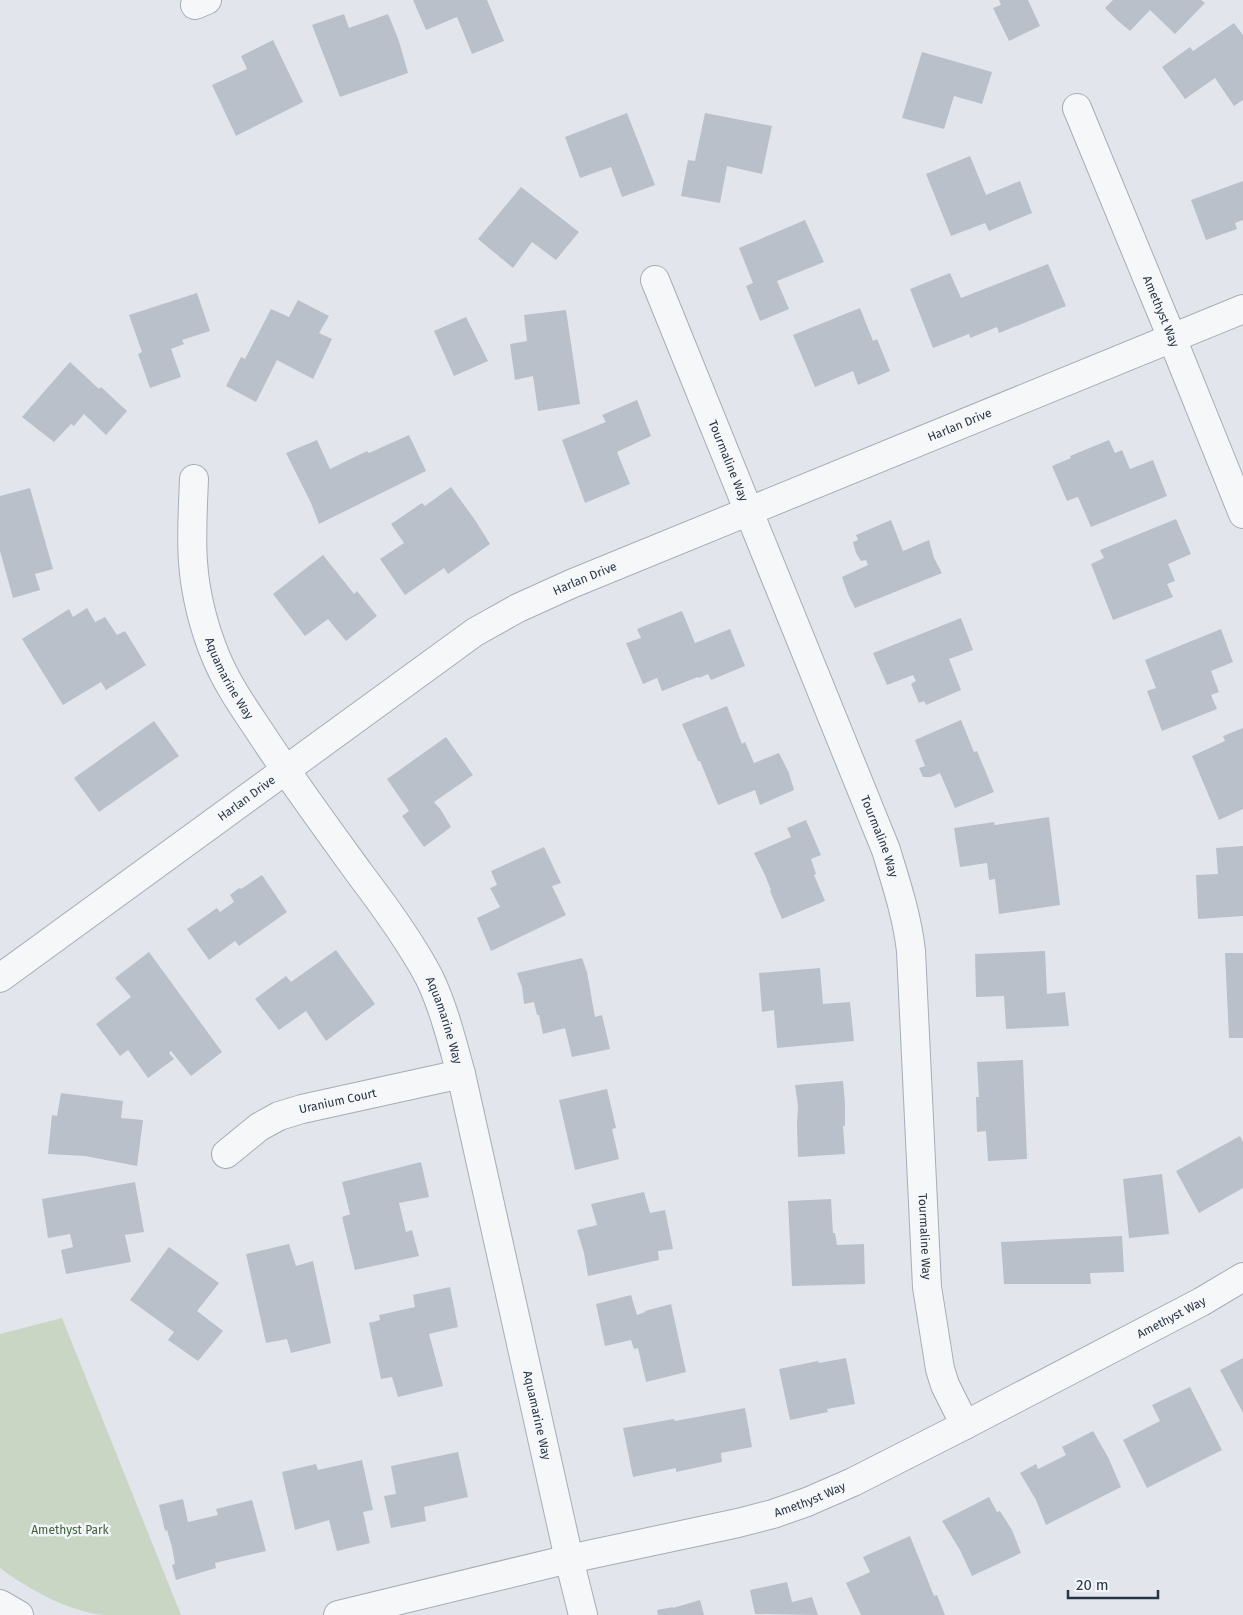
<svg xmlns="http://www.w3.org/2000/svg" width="1243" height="1615" font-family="'Fira Sans',sans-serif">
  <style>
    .green { fill: #c9d6c3 }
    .building { fill: #b9c0ca }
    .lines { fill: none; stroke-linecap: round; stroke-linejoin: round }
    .minor-casing { stroke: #a6adb7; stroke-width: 30 }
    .minor { stroke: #f5f7f9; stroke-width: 28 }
    .labels { text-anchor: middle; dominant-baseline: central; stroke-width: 5; stroke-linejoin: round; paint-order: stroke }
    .street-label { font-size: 12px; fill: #283545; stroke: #f2f5f9 }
    .park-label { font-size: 12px; fill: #406235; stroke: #f2f5f9 }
  </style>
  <rect width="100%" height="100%" fill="#e2e6ec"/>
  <path class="green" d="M 62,1318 L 181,1615 C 156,1615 129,1615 104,1615 C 69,1612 28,1589 0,1568 L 0,1334 Z"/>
  <g class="building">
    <polygon points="413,0 487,0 504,41 472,54 457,17 426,30"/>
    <polygon points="999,0 1028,0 1040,26 1009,41 993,8 1001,5"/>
    <polygon points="1113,0 1201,0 1205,3 1175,34 1150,10 1130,31 1117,20 1105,8"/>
    <polygon points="344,14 349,28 388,14 399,41 408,73 340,97 312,25"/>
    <polygon points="1234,23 1243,35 1243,100 1234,106 1215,78 1185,99 1162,67 1190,47 1193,51"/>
    <polygon points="273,40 303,102 236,136 212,85 247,69 241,56"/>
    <polygon points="922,52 992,72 982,104 954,96 944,129 902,118"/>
    <polygon points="627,113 655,185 622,197 611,167 580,178 565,137"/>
    <polygon points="705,113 772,126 762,174 727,166 720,203 681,196 688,160 695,161"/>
    <polygon points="970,156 986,195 1020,181 1032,213 989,231 985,223 951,236 926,174"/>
    <polygon points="1243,181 1243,220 1235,223 1237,229 1206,240 1191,200"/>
    <polygon points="521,187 579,232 556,260 532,242 513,268 478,239"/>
    <polygon points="805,220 824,262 777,281 789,309 760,321 746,286 753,283 739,248"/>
    <polygon points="1048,264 1066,306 999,333 997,327 970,338 969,334 933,348 910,289 950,273 961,298"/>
    <polygon points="197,293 210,331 182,340 184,344 171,349 181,377 150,388 138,354 142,352 129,315"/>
    <polygon points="298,300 329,316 319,333 332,339 313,379 277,360 256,402 226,386 241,357 245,359 271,309 289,317"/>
    <polygon points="860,308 873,341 877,339 890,371 858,385 853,371 815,387 793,335"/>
    <polygon points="566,310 580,404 538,411 533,376 515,380 510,344 527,341 524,315"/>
    <polygon points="466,317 488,361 454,376 434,331"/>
    <polygon points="70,362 99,389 101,387 127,411 106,435 84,414 74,426 71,424 54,442 22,417"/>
    <polygon points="637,400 651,436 617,452 630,484 585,503 562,440 606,422 602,415"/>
    <polygon points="409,435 426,471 319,524 311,503 286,453 317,440 330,469 367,451 369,453"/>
    <polygon points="1109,440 1115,453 1122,450 1130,469 1153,460 1167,496 1091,527 1078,497 1067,501 1052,466 1071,458 1070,456"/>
    <polygon points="451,487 475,520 490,544 448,574 444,568 405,595 380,559 404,543 391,524 422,503 425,506"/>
    <polygon points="30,488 53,569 35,574 40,590 13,598 0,551 0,496"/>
    <polygon points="1176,519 1191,554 1168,564 1175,581 1167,584 1173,597 1113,620 1091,564 1104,558 1100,550"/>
    <polygon points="891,520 903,551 929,540 934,558 942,573 855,608 848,594 842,577 868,565 866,560 861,561 856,553 853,542 858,540 856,535"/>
    <polygon points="323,555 354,594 357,591 377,616 346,641 328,619 305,636 273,594"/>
    <polygon points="87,608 95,622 105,617 117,635 125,631 146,665 106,690 101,682 63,705 22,639 69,609 73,617"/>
    <polygon points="682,611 695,643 730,629 745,666 711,680 708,674 699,678 698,677 662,691 657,678 643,684 626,643 641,638 637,629"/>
    <polygon points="961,618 973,650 949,659 961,690 926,705 924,701 919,703 911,684 916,681 913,675 887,685 873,653"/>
    <polygon points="1221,629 1233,662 1211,671 1219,692 1211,695 1217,709 1162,731 1147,691 1156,688 1145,660"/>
    <polygon points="727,706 742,744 745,742 754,763 779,753 789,773 794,790 760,805 755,790 718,805 700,761 698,761 682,724"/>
    <polygon points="961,720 974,752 977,751 994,792 955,808 940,773 931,777 923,777 919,768 925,766 915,740"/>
    <polygon points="154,721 179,756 99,812 74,778"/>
    <polygon points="1243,728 1243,809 1219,820 1192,756 1225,741 1223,736"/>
    <polygon points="446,737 473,775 434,802 441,810 451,827 424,847 402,816 409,811 387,779"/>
    <polygon points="1049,817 1060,905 999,914 995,879 989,880 987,863 960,867 954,828 994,822 995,825"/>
    <polygon points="806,820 821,855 811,859 816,874 814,875 825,901 782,919 770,891 771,890 764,873 754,853 791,837 787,828"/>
    <polygon points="1243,846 1243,916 1198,919 1196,875 1218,874 1216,848"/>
    <polygon points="544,847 561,883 552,886 566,915 491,951 477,918 500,907 490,888 497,885 491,871"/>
    <polygon points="262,875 287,912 239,946 235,941 209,960 187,929 217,908 220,912 234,902 230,895 239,888 241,889"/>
    <polygon points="336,950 375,1004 326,1041 306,1011 279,1030 255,999 286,976 291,982"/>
    <polygon points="1045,951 1047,994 1065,992 1069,1026 1006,1029 1004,996 976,997 975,954"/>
    <polygon points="149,952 222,1052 191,1076 171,1051 169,1053 174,1059 148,1078 128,1050 120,1056 96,1024 131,997 115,978"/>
    <polygon points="1225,953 1243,953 1243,1038 1229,1038"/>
    <polygon points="582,958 587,972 595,1017 602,1015 610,1049 572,1057 565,1028 543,1034 539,1015 537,1015 534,1002 524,1004 522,987 517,973"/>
    <polygon points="820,968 823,1004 850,1002 854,1041 777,1048 774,1010 762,1012 759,973"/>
    <polygon points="1023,1060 1027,1159 988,1161 986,1131 977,1132 976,1097 979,1097 977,1062"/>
    <polygon points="843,1081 845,1103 845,1126 843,1126 845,1154 798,1157 797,1125 798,1106 795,1085"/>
    <polygon points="607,1089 616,1128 612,1129 619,1159 575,1170 559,1100"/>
    <polygon points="61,1093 123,1101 121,1118 143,1120 137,1166 85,1156 48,1154 52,1115 57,1116"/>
    <polygon points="1240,1136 1243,1142 1243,1188 1199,1213 1176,1171"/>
    <polygon points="421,1162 429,1197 399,1203 406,1232 412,1230 419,1256 355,1270 342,1217 350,1214 342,1182"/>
    <polygon points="1162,1174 1169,1234 1129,1238 1123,1179"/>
    <polygon points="135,1182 144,1232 125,1235 131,1262 66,1274 61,1250 73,1247 70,1234 48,1238 42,1199"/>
    <polygon points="644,1192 650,1213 665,1210 673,1249 658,1251 659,1260 588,1276 584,1253 577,1230 597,1225 591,1204"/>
    <polygon points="831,1199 833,1233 835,1233 837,1245 864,1244 865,1284 792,1286 788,1201"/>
    <polygon points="1122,1236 1124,1272 1090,1273 1091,1284 1004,1284 1001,1242"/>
    <polygon points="289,1244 296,1266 313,1261 331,1343 291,1353 287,1339 266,1343 246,1254"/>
    <polygon points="169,1247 219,1283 197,1311 223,1331 198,1361 168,1340 174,1332 130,1300"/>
    <polygon points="450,1287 458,1327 429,1334 443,1386 398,1397 392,1377 381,1379 369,1323 380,1320 379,1315 415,1307 413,1295"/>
    <polygon points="631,1295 637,1315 645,1312 645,1311 671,1304 686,1372 646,1382 638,1348 634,1349 631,1340 605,1346 596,1304"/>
    <polygon points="846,1358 855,1404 827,1409 828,1412 790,1420 779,1369 818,1361 819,1363"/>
    <polygon points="1243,1358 1243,1413 1220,1370"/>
    <polygon points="1190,1387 1222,1450 1147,1488 1123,1440 1160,1421 1152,1405"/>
    <polygon points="745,1408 752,1447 721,1453 722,1462 676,1472 676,1468 633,1477 623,1428 674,1419 675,1421"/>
    <polygon points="1093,1431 1108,1457 1121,1487 1046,1525 1036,1500 1020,1473 1036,1464 1038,1469 1066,1455 1062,1447"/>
    <polygon points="458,1452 468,1497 424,1507 426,1521 391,1528 384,1496 396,1494 391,1466"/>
    <polygon points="362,1460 373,1510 363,1512 370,1543 337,1551 329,1520 295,1530 282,1472 316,1464 318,1470"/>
    <polygon points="989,1497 997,1512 1000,1511 1012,1530 1021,1553 972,1576 960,1550 942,1521"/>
    <polygon points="183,1499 188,1522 218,1515 216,1509 252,1500 266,1551 215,1563 216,1568 176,1580 172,1565 175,1564 172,1547 167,1530 165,1531 159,1505"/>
    <polygon points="910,1536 934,1596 937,1595 945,1615 861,1615 846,1583 870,1572 863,1557"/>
    <polygon points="787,1582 792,1602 812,1597 818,1615 755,1614 750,1590"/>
    <polygon points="700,1600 704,1615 658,1615 657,1610 673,1607 673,1608"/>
  </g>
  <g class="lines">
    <defs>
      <g id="minor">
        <polyline points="195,5 207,0"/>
        <path id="s1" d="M 1077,108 L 1172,338 L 1243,514"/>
        <path id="s2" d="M 655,280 L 886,850 C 896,883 907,916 911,951 L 927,1287 L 940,1369 L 945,1385 L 965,1425"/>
        <path id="s3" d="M 194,479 C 193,507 191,535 193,562 C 195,593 204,629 216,657 C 227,684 244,708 260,732 C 292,781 326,827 360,874 C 385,907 410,941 429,977 C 444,1008 452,1042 461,1074 L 569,1559 L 583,1615"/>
        <path id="s4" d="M 0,978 L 475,632 L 518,608 L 571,584 L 1243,309"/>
        <path id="s5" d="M 226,1154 L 259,1127 L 279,1116 L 302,1109 L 461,1074"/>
        <polyline points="0,1604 19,1615"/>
        <path id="s6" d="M 338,1615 L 569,1559 L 738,1523 L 773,1514 L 807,1502 L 853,1482 L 965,1425 L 1201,1302 L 1243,1277"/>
      </g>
    </defs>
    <use href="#minor" class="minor-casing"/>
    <use href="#minor" class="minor"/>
  </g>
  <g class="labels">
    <g class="street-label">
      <text stroke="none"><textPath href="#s1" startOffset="220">Amethyst Way</textPath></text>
      <text stroke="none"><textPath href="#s4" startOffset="1115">Harlan Drive</textPath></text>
      <text stroke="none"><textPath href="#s2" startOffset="195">Tourmaline Way</textPath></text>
      <text stroke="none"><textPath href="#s4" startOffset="710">Harlan Drive</textPath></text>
      <text stroke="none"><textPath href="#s3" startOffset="206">Aquamarine Way</textPath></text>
      <text stroke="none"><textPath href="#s4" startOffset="305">Harlan Drive</textPath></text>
      <text stroke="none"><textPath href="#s2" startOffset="600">Tourmaline Way</textPath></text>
      <text stroke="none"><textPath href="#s3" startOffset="612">Aquamarine Way</textPath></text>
      <text stroke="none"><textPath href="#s5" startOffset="126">Uranium Court</textPath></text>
      <text stroke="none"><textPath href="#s2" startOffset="1005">Tourmaline Way</textPath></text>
      <text stroke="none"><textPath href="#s6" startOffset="891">Amethyst Way</textPath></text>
      <text stroke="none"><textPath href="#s3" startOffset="1018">Aquamarine Way</textPath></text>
      <text stroke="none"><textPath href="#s6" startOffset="486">Amethyst Way</textPath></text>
    </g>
    <g class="park-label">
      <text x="70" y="1530">Amethyst Park</text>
    </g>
  </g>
  <path d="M1068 1590v8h90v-8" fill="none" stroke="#283545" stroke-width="2.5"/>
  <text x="1076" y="1590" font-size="15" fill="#283545" stroke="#f2f5f9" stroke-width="4" paint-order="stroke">20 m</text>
</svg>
